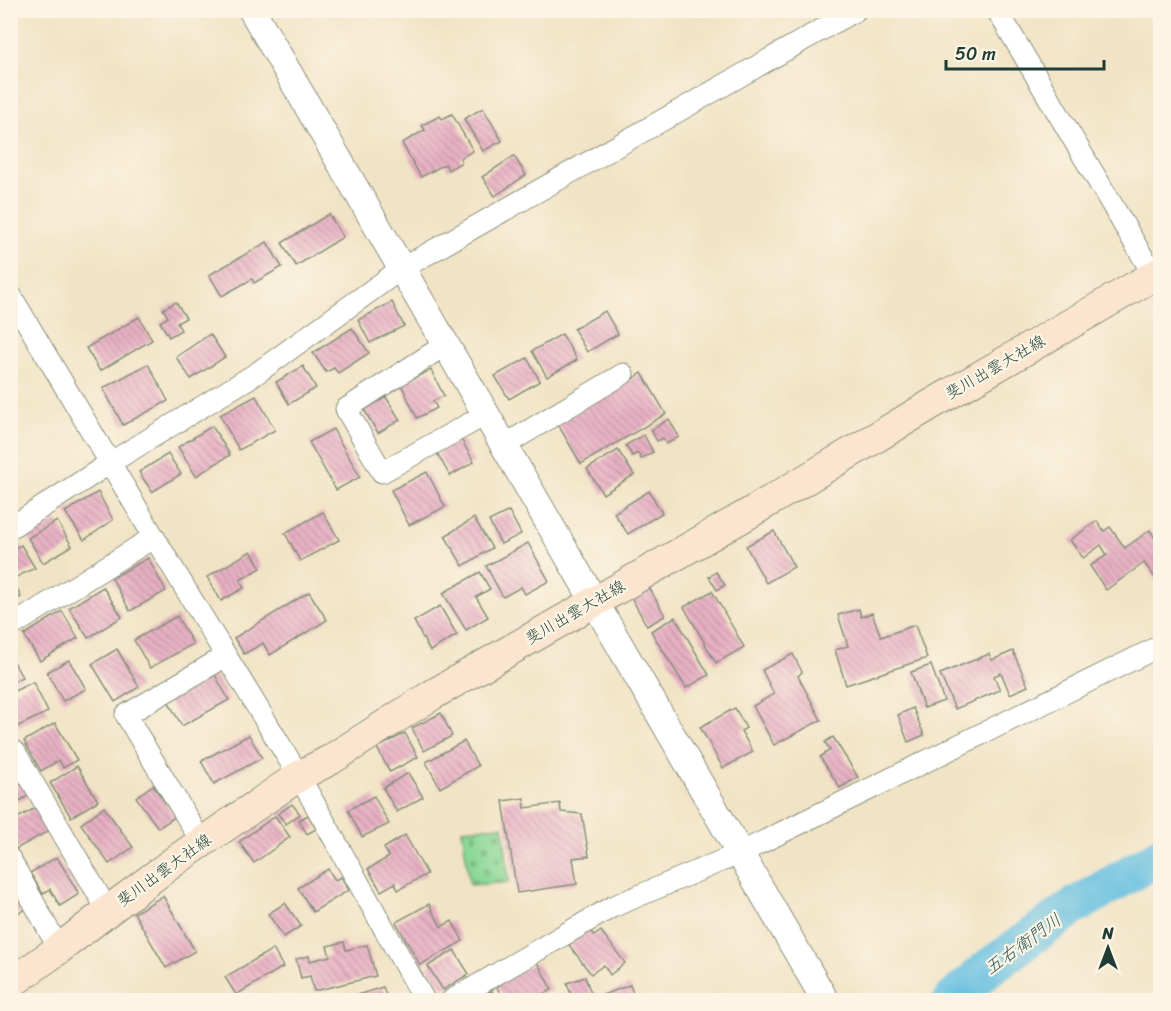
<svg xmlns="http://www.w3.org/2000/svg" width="1171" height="1011" font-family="Sriracha,'Klee One',sans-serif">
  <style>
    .cemetery { fill: url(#cemetery-stones); stroke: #558a66; stroke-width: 1.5 }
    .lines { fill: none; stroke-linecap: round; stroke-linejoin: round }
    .river { stroke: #62bee0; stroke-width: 38 }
    .building { fill: url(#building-back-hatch) }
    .minor-casing { stroke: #88907c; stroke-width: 23 }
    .tertiary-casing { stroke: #88907c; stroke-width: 29 }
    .secondary-casing { stroke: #88907c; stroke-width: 32 }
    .minor { stroke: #fff; stroke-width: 21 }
    .tertiary { stroke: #fff; stroke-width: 27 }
    .secondary { stroke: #fbe5cf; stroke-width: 30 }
    .labels { text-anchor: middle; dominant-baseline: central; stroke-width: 4.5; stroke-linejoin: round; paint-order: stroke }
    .street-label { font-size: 16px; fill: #1f3d34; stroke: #fcf5e5 }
    .water-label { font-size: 18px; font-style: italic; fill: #305d5f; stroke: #fcf5e5 }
  </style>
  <defs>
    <pattern id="cemetery-stones" width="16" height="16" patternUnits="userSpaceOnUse" patternTransform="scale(1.5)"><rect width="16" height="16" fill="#8bd897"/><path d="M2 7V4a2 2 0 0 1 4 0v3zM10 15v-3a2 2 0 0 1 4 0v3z" fill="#78ba83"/></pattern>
    <pattern id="building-back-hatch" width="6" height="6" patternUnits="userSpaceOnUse" patternTransform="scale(1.5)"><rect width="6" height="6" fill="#e9b1c5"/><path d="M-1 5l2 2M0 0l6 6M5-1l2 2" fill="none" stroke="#bc91a1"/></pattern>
  </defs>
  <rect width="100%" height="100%" fill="#fcf5e5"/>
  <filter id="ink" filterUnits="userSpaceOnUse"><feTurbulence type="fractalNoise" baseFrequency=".0167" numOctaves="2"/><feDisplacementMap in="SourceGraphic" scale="12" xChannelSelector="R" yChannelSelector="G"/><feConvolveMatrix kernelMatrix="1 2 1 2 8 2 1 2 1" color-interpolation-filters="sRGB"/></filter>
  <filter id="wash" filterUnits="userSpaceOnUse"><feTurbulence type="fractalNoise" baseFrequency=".008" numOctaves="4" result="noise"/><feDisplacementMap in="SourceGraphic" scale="24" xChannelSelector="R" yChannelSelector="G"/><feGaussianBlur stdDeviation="1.35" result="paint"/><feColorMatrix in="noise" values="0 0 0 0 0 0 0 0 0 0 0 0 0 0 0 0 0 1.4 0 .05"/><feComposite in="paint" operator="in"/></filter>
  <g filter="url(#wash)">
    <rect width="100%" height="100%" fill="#f1e3c5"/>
    <polygon class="cemetery" points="503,826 509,882 470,885 462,829"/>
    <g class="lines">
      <polyline class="river" points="952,1000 987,969 1070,909 1160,856"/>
    </g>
    <g id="blocks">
      <g class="building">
        <polygon points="483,108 502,141 483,151 464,119"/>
        <polygon points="452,114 473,151 460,158 462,162 448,170 445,164 421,177 402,143 425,130 422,125 440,116 442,119"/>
        <polygon points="514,156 526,175 495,196 482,177"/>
        <polygon points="329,214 343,237 296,266 282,243"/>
        <polygon points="267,242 282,267 254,283 252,279 222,296 209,275"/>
        <polygon points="176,302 186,318 177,323 181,330 169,337 160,322 168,317 163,309"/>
        <polygon points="392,302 404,326 370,343 358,320"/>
        <polygon points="605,311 618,334 587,352 574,329"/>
        <polygon points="139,317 152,340 100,371 86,348"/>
        <polygon points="352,328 369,353 338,373 334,368 326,372 313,353"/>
        <polygon points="210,334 225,357 191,379 176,357"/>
        <polygon points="562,334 577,360 547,377 532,351"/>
        <polygon points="527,358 540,381 509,399 495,376"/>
        <polygon points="148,364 168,401 123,425 103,388"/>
        <polygon points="303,366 316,388 289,404 276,382"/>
        <polygon points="431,370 444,396 433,401 437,408 417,418 401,384"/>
        <polygon points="642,373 666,414 581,464 557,423"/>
        <polygon points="256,396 275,430 239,450 220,415"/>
        <polygon points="386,397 400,420 378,433 364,410"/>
        <polygon points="669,419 679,437 666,444 663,438 657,441 651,430"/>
        <polygon points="212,426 230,455 196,476 178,447"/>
        <polygon points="333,429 360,477 336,490 309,442"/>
        <polygon points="644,435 653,452 641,459 638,453 632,456 626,445"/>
        <polygon points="461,439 474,462 450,476 437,453"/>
        <polygon points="618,450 634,475 603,494 587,469"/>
        <polygon points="168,454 181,474 152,492 139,472"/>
        <polygon points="427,472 445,507 409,525 391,490"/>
        <polygon points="649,491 662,513 628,534 614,513"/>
        <polygon points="98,492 113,520 84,540 65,512"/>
        <polygon points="509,511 521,534 501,544 489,521"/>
        <polygon points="323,512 339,540 300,561 285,533"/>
        <polygon points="474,518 492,548 463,566 445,536"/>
        <polygon points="57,521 72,546 43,563 28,538"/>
        <polygon points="1097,521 1104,531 1110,527 1125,548 1150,530 1160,546 1160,582 1159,583 1144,563 1106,590 1090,566 1107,555 1101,545 1083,558 1070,540"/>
        <polygon points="774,531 794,567 766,583 746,546"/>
        <polygon points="528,543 549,581 525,594 521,587 503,597 486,566"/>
        <polygon points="21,545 35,568 12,579 21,597 10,604 10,550"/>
        <polygon points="251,551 261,568 240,580 244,588 221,601 207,577"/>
        <polygon points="148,558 166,591 130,611 112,578"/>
        <polygon points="480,572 490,589 476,597 488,617 466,630 443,593"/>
        <polygon points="716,572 725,585 717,590 709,577"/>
        <polygon points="103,587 122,617 88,638 69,608"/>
        <polygon points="649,587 665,616 647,626 631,597"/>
        <polygon points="712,591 744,647 716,663 684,607"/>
        <polygon points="309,592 327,620 270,655 263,643 244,654 234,638"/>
        <polygon points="440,606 457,635 430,651 414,621"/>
        <polygon points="859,609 861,617 872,613 881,637 915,625 927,658 846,685 835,650 848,646 838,615"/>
        <polygon points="62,611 78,638 40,661 24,635"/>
        <polygon points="177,616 193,644 150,668 134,640"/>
        <polygon points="675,617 709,675 686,688 651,631"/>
        <polygon points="117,649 139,687 115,702 92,664"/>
        <polygon points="1013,651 1028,686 1010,694 1001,673 994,676 1000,690 955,709 940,674 989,654 992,660"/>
        <polygon points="793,654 802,672 798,676 821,720 774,745 753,706 774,694 762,670"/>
        <polygon points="10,656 22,677 10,683"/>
        <polygon points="69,660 86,689 63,701 47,672"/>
        <polygon points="931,665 944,701 924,708 911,672"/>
        <polygon points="215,675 229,700 182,726 168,701"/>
        <polygon points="33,682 48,712 10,730 10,693"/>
        <polygon points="735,708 746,728 741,731 753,752 723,768 700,727"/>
        <polygon points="913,708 924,735 908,742 898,715"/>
        <polygon points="441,713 452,736 424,751 412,728"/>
        <polygon points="55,723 77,760 63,768 59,760 41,771 24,741"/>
        <polygon points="405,733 418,757 390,772 377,748"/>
        <polygon points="249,735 262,758 214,784 201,761"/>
        <polygon points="833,737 858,777 840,788 820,757 830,750 825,742"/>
        <polygon points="464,741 478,766 440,788 426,762"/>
        <polygon points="77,766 98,801 71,817 50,783"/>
        <polygon points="15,767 30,795 12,805 16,813 10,816 10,770"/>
        <polygon points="408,773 423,797 397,812 383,788"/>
        <polygon points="153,785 175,817 158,828 136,797"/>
        <polygon points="374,796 389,824 362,837 348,810"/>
        <polygon points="524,798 525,808 560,803 561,812 582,814 589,856 573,858 577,884 517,893 503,801"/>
        <polygon points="292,804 300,814 286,824 278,814"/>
        <polygon points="39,806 52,829 16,849 10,839 10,822"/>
        <polygon points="104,807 133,847 109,864 81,824"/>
        <polygon points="308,815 316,829 307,834 299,820"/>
        <polygon points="275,816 290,837 254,863 239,842"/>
        <polygon points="405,835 427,874 398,890 395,883 381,891 368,869 389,857 384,848"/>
        <polygon points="57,857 79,894 60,906 50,889 43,894 30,873"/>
        <polygon points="328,869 335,880 341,877 349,890 313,912 298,888"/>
        <polygon points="13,884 26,909 10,917 10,885"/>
        <polygon points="163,896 195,951 166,968 134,913"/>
        <polygon points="285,903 301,926 284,937 268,914"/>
        <polygon points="429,904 441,927 452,921 463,941 420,965 396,922"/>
        <polygon points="589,929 594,936 601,931 625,963 610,975 604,965 591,974 569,945"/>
        <polygon points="344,942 346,950 367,945 376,976 314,991 310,976 301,978 296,959 309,956 310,961 330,956 327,946"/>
        <polygon points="273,949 283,967 236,995 225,977"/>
        <polygon points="454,950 469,974 443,990 428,966"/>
        <polygon points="537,962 552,990 531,1000 504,1000 495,984"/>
        <polygon points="585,977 591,993 573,1000 567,983"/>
        <polygon points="630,985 636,1000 589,1000"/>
        <polygon points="383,987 388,1000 356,1000 354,996"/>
        <polygon points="492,991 497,1000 473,1000"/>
      </g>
    </g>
  </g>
  <g filter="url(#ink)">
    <use href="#blocks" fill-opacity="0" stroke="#88907c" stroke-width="1.5"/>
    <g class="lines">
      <defs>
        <g id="minor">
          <polyline points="997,10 1160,286"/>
          <polyline points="10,294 154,537 299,776 424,1000"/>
          <polyline points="445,345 346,409 382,472 485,415"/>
          <polyline points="503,446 623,374"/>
          <polyline points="10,528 110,463 257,373 401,269 856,10"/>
          <polyline points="10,627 154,537"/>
          <polyline points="10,755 15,752 108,911"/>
          <polyline points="202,843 126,715 226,656"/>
          <polyline points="10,859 59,949"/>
          <polyline points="452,1000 612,907 740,853 1160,646"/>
        </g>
        <polyline id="tertiary" points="252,10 825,1000"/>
        <polyline id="secondary" points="10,984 59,949 108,911 176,860 299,776 330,760 432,695 748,514 932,404 1160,272"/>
      </defs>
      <use href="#minor" class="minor-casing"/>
      <use href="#tertiary" class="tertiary-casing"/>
      <use href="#secondary" class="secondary-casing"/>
      <use href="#minor" class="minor"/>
      <use href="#tertiary" class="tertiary"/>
      <use href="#secondary" class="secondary"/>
    </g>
  </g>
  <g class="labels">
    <g class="street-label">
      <text transform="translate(995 367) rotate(-30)">斐川出雲大社線</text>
      <text transform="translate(575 612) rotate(-30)">斐川出雲大社線</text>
      <text transform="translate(164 870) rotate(-36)">斐川出雲大社線</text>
    </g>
    <g class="water-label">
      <text transform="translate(1023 944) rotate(-36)">五右衛門川</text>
    </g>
  </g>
  <rect width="1171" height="1011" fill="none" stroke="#fcf5e5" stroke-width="36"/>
  <g transform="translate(1108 948)" stroke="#fcf5e5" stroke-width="4.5" paint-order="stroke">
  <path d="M0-4.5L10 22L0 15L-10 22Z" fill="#1f3d34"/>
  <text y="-9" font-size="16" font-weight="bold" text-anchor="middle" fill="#1f3d34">N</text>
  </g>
  <path d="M946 60v9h158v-9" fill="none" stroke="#1f3d34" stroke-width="3"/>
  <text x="955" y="60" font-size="18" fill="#1f3d34" stroke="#fcf5e5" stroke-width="4.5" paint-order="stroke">50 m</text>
</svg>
